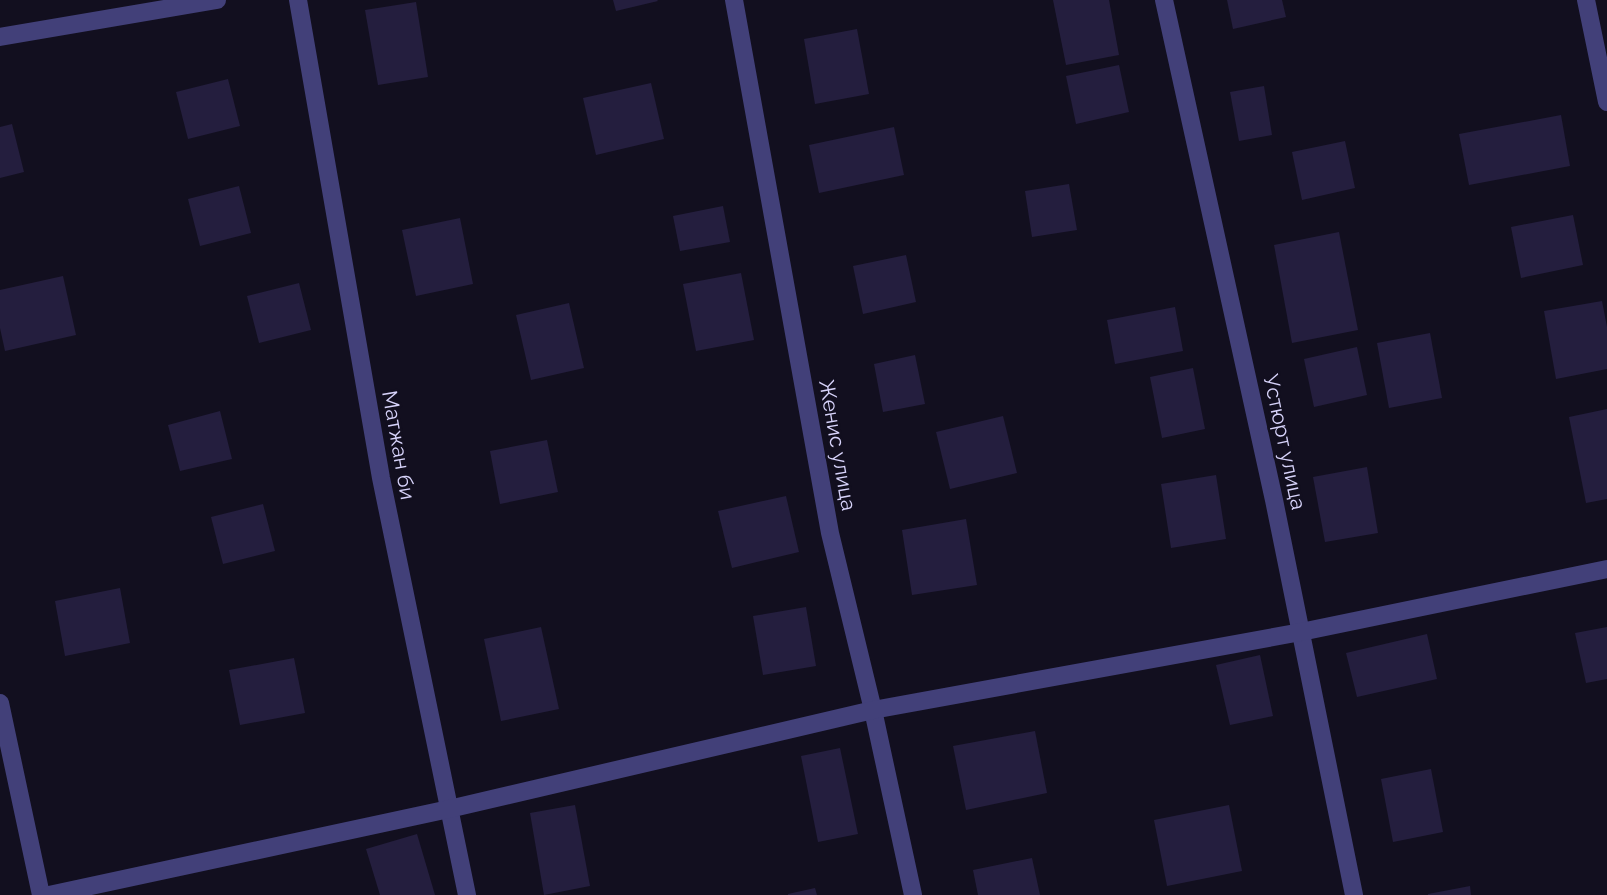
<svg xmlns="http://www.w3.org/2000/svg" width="1607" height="895" font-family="Raleway,sans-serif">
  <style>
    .building { fill: #241e3e }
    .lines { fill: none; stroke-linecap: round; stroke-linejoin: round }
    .minor { stroke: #424079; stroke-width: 18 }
    .labels { text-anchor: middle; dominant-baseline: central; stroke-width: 5; stroke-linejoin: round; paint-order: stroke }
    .street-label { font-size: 21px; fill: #d7d3fa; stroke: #120f1f }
  </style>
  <rect width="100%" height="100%" fill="#120f1f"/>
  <g class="building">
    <polygon points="613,0 657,0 658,1 616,11"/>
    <polygon points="1053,0 1109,0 1119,55 1066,65"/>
    <polygon points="1227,0 1282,0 1286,17 1233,29"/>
    <polygon points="416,2 428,77 378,85 365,10"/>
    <polygon points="857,29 869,94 815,104 804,39"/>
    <polygon points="1119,65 1129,112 1076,124 1066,76"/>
    <polygon points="228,79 240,126 188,139 176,92"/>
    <polygon points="651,83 664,139 596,155 583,98"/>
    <polygon points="1264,86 1272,135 1239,141 1230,92"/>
    <polygon points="1561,115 1570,166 1469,185 1459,134"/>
    <polygon points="12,124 24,172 0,178 0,127"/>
    <polygon points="894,127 904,175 819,193 809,145"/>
    <polygon points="1345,141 1355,188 1302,200 1292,152"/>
    <polygon points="1069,184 1077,230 1032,237 1025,191"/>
    <polygon points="239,186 251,233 200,246 188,199"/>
    <polygon points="723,206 730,242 680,251 673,216"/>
    <polygon points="1573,215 1583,265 1521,278 1511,227"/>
    <polygon points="460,218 473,284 416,296 402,230"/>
    <polygon points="1339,232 1358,330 1292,343 1274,245"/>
    <polygon points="906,255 916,302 863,314 853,266"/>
    <polygon points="741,273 754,340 696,351 683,284"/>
    <polygon points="63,276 76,335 5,351 0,328 0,290"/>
    <polygon points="299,283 311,330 259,343 247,296"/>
    <polygon points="1602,301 1607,327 1607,369 1556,379 1544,311"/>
    <polygon points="569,303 584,368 531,380 516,315"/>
    <polygon points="1175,307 1183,351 1115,364 1107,320"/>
    <polygon points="1430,333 1442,398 1389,408 1377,343"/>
    <polygon points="1357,347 1367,395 1314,407 1304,359"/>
    <polygon points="915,355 925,404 883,412 874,364"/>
    <polygon points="1193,368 1205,429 1162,438 1150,377"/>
    <polygon points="1607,409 1607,499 1586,503 1569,417"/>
    <polygon points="220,411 232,459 180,471 168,425"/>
    <polygon points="1003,416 1017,473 950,489 936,432"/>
    <polygon points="547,440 558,492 500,504 490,451"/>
    <polygon points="1367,467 1378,533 1325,542 1313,477"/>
    <polygon points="1216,475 1226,539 1171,548 1161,484"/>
    <polygon points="786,496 799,552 732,568 718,511"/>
    <polygon points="263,504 275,551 223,564 211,517"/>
    <polygon points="966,519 977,585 912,595 902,530"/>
    <polygon points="120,588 130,643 65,656 55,601"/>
    <polygon points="806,607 816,666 763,675 753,616"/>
    <polygon points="541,627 559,709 501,721 484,639"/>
    <polygon points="1607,627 1607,679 1586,683 1575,633"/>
    <polygon points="1427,634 1437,679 1357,697 1346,653"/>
    <polygon points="1260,655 1273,716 1230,725 1216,665"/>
    <polygon points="294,658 305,713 240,725 229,670"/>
    <polygon points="1035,731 1047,793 966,810 953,746"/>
    <polygon points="840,748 858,834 818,842 801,756"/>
    <polygon points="1431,769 1443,832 1393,842 1381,779"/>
    <polygon points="575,805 590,886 544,895 530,813"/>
    <polygon points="1229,805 1242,871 1167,886 1154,820"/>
    <polygon points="417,834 435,895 380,895 366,849"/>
    <polygon points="1032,858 1040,895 978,895 973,870"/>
    <polygon points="1470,886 1471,895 1428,895 1428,894"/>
    <polygon points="815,888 817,895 788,895 788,894"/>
  </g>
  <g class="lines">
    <g class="minor">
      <polyline points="298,0 381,478 467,895"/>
      <polyline points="734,0 830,533 873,710 913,895"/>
      <polyline points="1164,0 1274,500 1354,895"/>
      <polyline points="1586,0 1607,102"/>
      <polyline points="0,37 217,0"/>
      <polyline points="0,703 41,895"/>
      <polyline points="49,895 449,809 873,710 1301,632 1607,569"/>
    </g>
  </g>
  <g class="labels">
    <g class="street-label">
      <text transform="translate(1285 442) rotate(78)">Устюрт улица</text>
      <text transform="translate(399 445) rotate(80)">Матжан би</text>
      <text transform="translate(838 445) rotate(80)">Женис улица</text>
    </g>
  </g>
</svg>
